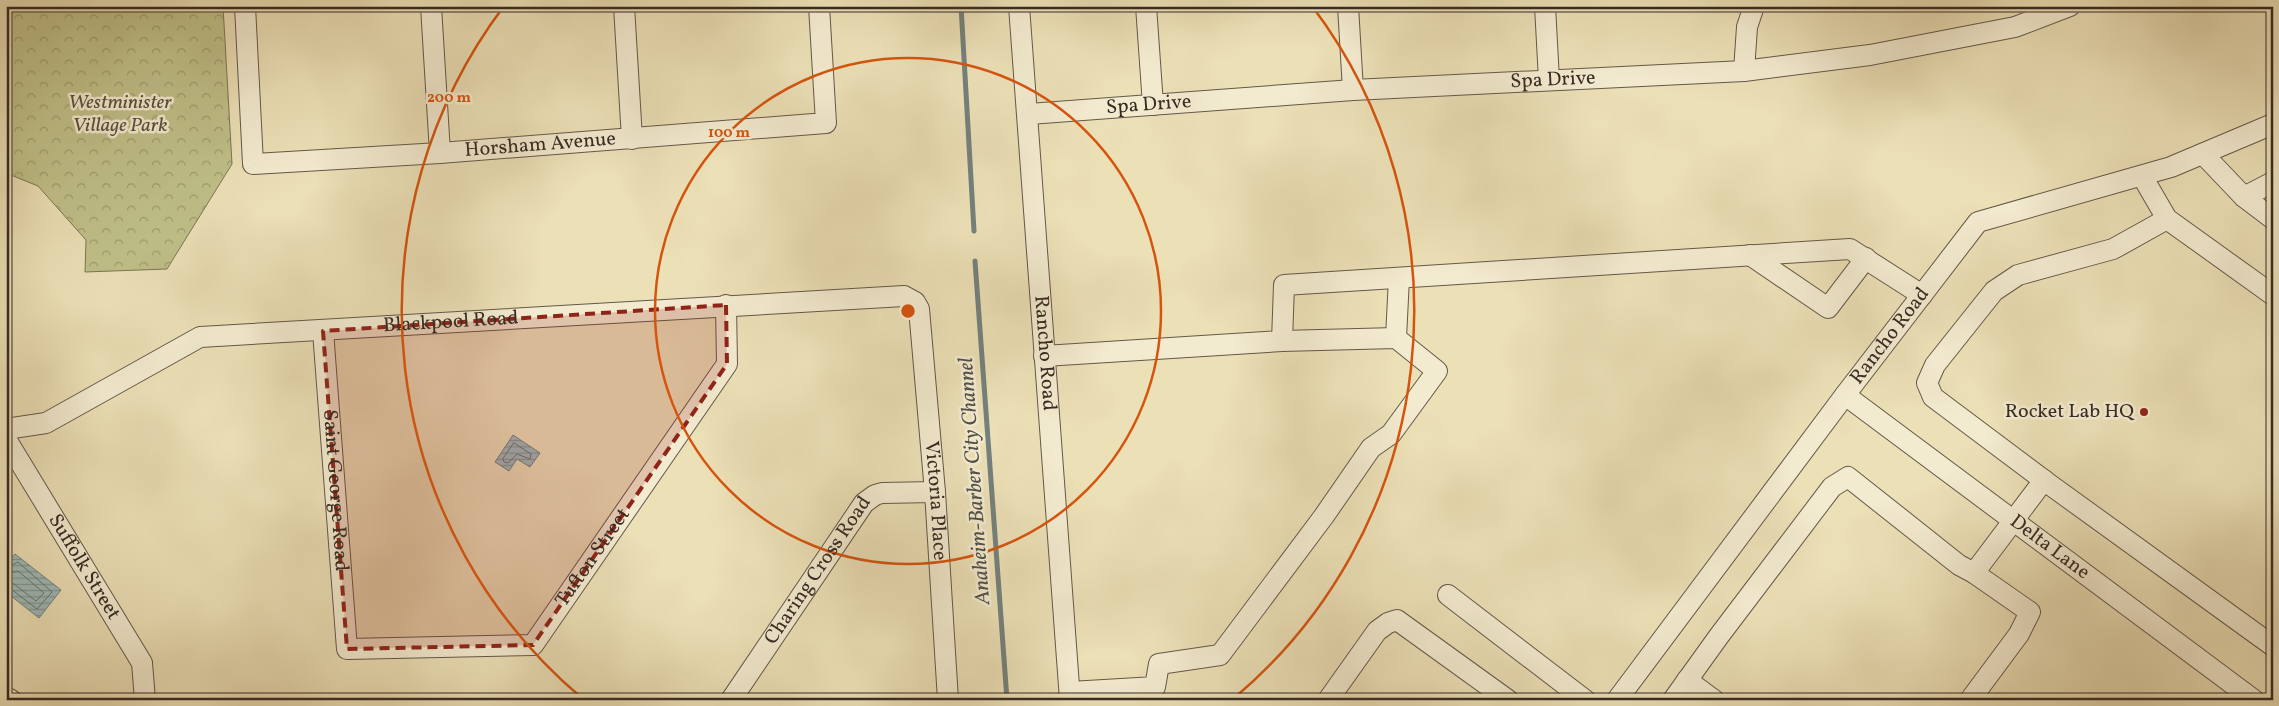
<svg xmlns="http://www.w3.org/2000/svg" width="2279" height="706" font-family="Vollkorn,serif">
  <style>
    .park { fill: url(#park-crowns); stroke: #7b7656 }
    .water { fill: url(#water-rules); stroke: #74817d }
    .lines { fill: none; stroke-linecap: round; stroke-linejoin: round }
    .shore { stroke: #6a726e; stroke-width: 1 }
    .stream { stroke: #74817d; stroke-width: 5 }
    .minor-casing { stroke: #645849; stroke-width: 22 }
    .minor { stroke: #f3ebd0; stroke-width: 20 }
    .marked { fill: #8f2418; fill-opacity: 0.2; stroke: #8f2418; stroke-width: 4; stroke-dasharray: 10 6; stroke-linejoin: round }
    .ring { fill: none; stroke: #d6540e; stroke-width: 2.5 }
    .poi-dot { fill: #8f2418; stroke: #f3ebd0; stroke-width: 2 }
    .labels { text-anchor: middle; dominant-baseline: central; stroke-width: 5; stroke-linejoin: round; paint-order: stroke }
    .street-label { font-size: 20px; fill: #362b24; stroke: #f3ebd0 }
    .park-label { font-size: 20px; font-style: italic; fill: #58503d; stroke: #f3ebd0 }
    .poi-label { font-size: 20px; fill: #362b24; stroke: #f3ebd0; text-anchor: end }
    .water-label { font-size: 21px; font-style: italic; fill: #504f49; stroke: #f3ebd0 }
    .centre { fill: #d6540e; stroke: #f3ebd0; stroke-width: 2.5 }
    .ring-label { font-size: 15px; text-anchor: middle; font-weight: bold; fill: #d6540e; stroke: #f3ebd0; stroke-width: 5; stroke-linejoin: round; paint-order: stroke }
  </style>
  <defs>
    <pattern id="park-crowns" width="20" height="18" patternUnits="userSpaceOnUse" patternTransform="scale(1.25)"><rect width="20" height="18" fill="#c0c089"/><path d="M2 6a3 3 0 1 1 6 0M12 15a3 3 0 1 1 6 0" fill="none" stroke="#9d9c70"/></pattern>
    <pattern id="water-rules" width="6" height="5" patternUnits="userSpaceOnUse" patternTransform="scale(1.25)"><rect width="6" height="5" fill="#9ebab9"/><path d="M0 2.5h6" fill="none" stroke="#829796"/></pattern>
  </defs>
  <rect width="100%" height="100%" fill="#ece0b7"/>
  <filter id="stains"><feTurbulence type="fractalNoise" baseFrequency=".004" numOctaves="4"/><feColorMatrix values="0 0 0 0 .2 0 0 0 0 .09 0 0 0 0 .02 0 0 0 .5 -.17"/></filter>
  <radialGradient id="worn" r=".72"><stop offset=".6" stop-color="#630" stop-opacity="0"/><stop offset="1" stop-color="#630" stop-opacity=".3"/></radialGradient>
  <polygon class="park" points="6,6 223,6 232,164 167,269 85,272 86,240 38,186 6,173"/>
  <g class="water">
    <polygon points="513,435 540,453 530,467 517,459 509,471 495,462"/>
    <polygon points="15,554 61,590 39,618 6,592 6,565"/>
  </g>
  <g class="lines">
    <g class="shore">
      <polygon points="514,443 531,454 530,459 517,454 508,463 504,462 503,459"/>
      <polyline points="6,568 18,562 52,592 37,609 11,589 6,588"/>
      <polyline points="6,574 18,571 44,593 36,601 14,584 6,582"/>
    </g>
    <g class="stream">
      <polyline points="961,6 974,231"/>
      <polyline points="975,261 1007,700"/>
    </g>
    <defs>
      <g id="minor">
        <path id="s1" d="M 245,6 L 253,164 L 440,153 L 826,123 L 819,6"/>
        <polyline points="431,6 440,153"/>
        <polyline points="624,6 632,139"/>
        <path id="s2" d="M 1019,6 L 1070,700"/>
        <polyline points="1146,6 1153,105"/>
        <polyline points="1348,6 1353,90"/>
        <polyline points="1545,6 1549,80"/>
        <polyline points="1744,71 1747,27 1754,6"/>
        <path id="s3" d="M 1029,114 L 1353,90 L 1744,71 L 1870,55 L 2015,27 L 2070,6"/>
        <polyline points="2203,154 2244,197 2273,219"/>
        <polyline points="2142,176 2167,219 2273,295"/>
        <polyline points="2244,197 2273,182"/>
        <polyline points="2167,219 2113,249 2018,275 1994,291 1935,365 1927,383 1933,397 2049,484 2273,646"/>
        <polyline points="1750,255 1828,308 1866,258"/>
        <path id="s4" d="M 323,331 L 347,649 L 533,645 L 727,364 L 726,305"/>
        <polyline points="1396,338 1399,278"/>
        <polyline points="1044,356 1282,341 1284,285 1850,249 1922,295"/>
        <path id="s5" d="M 1845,395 L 2254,700"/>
        <path id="s6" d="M 6,429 L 46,423 L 200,337 L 904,296 L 915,302 L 919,309 L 935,492 L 948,700"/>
        <path id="s7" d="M 6,439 L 142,663 L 145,700"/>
        <polyline points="1448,595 1585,700"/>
        <polyline points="1687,680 1714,700"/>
        <polyline points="1070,692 1155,687 1159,664 1220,655 1324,516 1371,448 1391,434 1437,371 1396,338 1282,341"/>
        <polyline points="6,697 11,700"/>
        <path id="s8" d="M 731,700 L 864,503 L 875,495 L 882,493 L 935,492"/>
        <polyline points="1328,700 1377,631 1388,623 1397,620 1508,700"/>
        <path id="s9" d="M 1617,700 L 1845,395 L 1978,222 L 2171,167 L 2273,124"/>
        <polyline points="1673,700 1719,636 1832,487 1848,477 1959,565 1974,573 2044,480"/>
        <polyline points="1970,700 2019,634 2030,612 1974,573"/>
      </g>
    </defs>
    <use href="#minor" class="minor-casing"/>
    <use href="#minor" class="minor"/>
  </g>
  <path class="marked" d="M 726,305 L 727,364 L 533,645 L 347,649 L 323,331 Z"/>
  <g class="ring">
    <circle cx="908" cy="311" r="253"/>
    <path d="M583 699A506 506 0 0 1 504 6M1312 6A506 506 0 0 1 1233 699"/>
  </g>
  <circle class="poi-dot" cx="2144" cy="412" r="5"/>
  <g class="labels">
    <g class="street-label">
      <text stroke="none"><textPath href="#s3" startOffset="525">Spa Drive</textPath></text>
      <text stroke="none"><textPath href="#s3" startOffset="120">Spa Drive</textPath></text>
      <text stroke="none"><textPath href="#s1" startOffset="446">Horsham Avenue</textPath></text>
      <text stroke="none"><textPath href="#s6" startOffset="468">Blackpool Road</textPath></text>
      <text stroke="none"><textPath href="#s9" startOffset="455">Rancho Road</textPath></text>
      <text stroke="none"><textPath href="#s2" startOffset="348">Rancho Road</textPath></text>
      <text stroke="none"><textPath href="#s4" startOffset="160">Saint George Road</textPath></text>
      <text stroke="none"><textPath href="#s6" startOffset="1135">Victoria Place</textPath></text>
      <text stroke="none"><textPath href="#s5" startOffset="255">Delta Lane</textPath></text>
      <text stroke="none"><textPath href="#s4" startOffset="611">Tufton Street</textPath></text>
      <text stroke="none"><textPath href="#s7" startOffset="150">Suffolk Street</textPath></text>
      <text stroke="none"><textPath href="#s8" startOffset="156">Charing Cross Road</textPath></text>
    </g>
    <g class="park-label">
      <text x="120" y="103">Westminister<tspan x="120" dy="23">Village Park</tspan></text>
    </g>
    <g class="poi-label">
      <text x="2134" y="412">Rocket Lab HQ</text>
    </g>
    <g class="water-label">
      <text transform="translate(975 481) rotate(-94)">Anaheim-Barber City Channel</text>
    </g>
  </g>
  <circle cx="908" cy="311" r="8" class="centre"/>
  <g class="ring-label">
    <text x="449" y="102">200 m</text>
    <text x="729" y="137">100 m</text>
  </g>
  <rect width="2279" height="706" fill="none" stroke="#ece0b7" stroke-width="25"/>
  <rect x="8" y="8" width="2264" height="691" fill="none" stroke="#362b24" stroke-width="2.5"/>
  <rect x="12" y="12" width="2254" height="681" fill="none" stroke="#362b24"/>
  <rect width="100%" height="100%" filter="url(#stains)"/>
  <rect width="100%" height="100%" fill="url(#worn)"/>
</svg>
